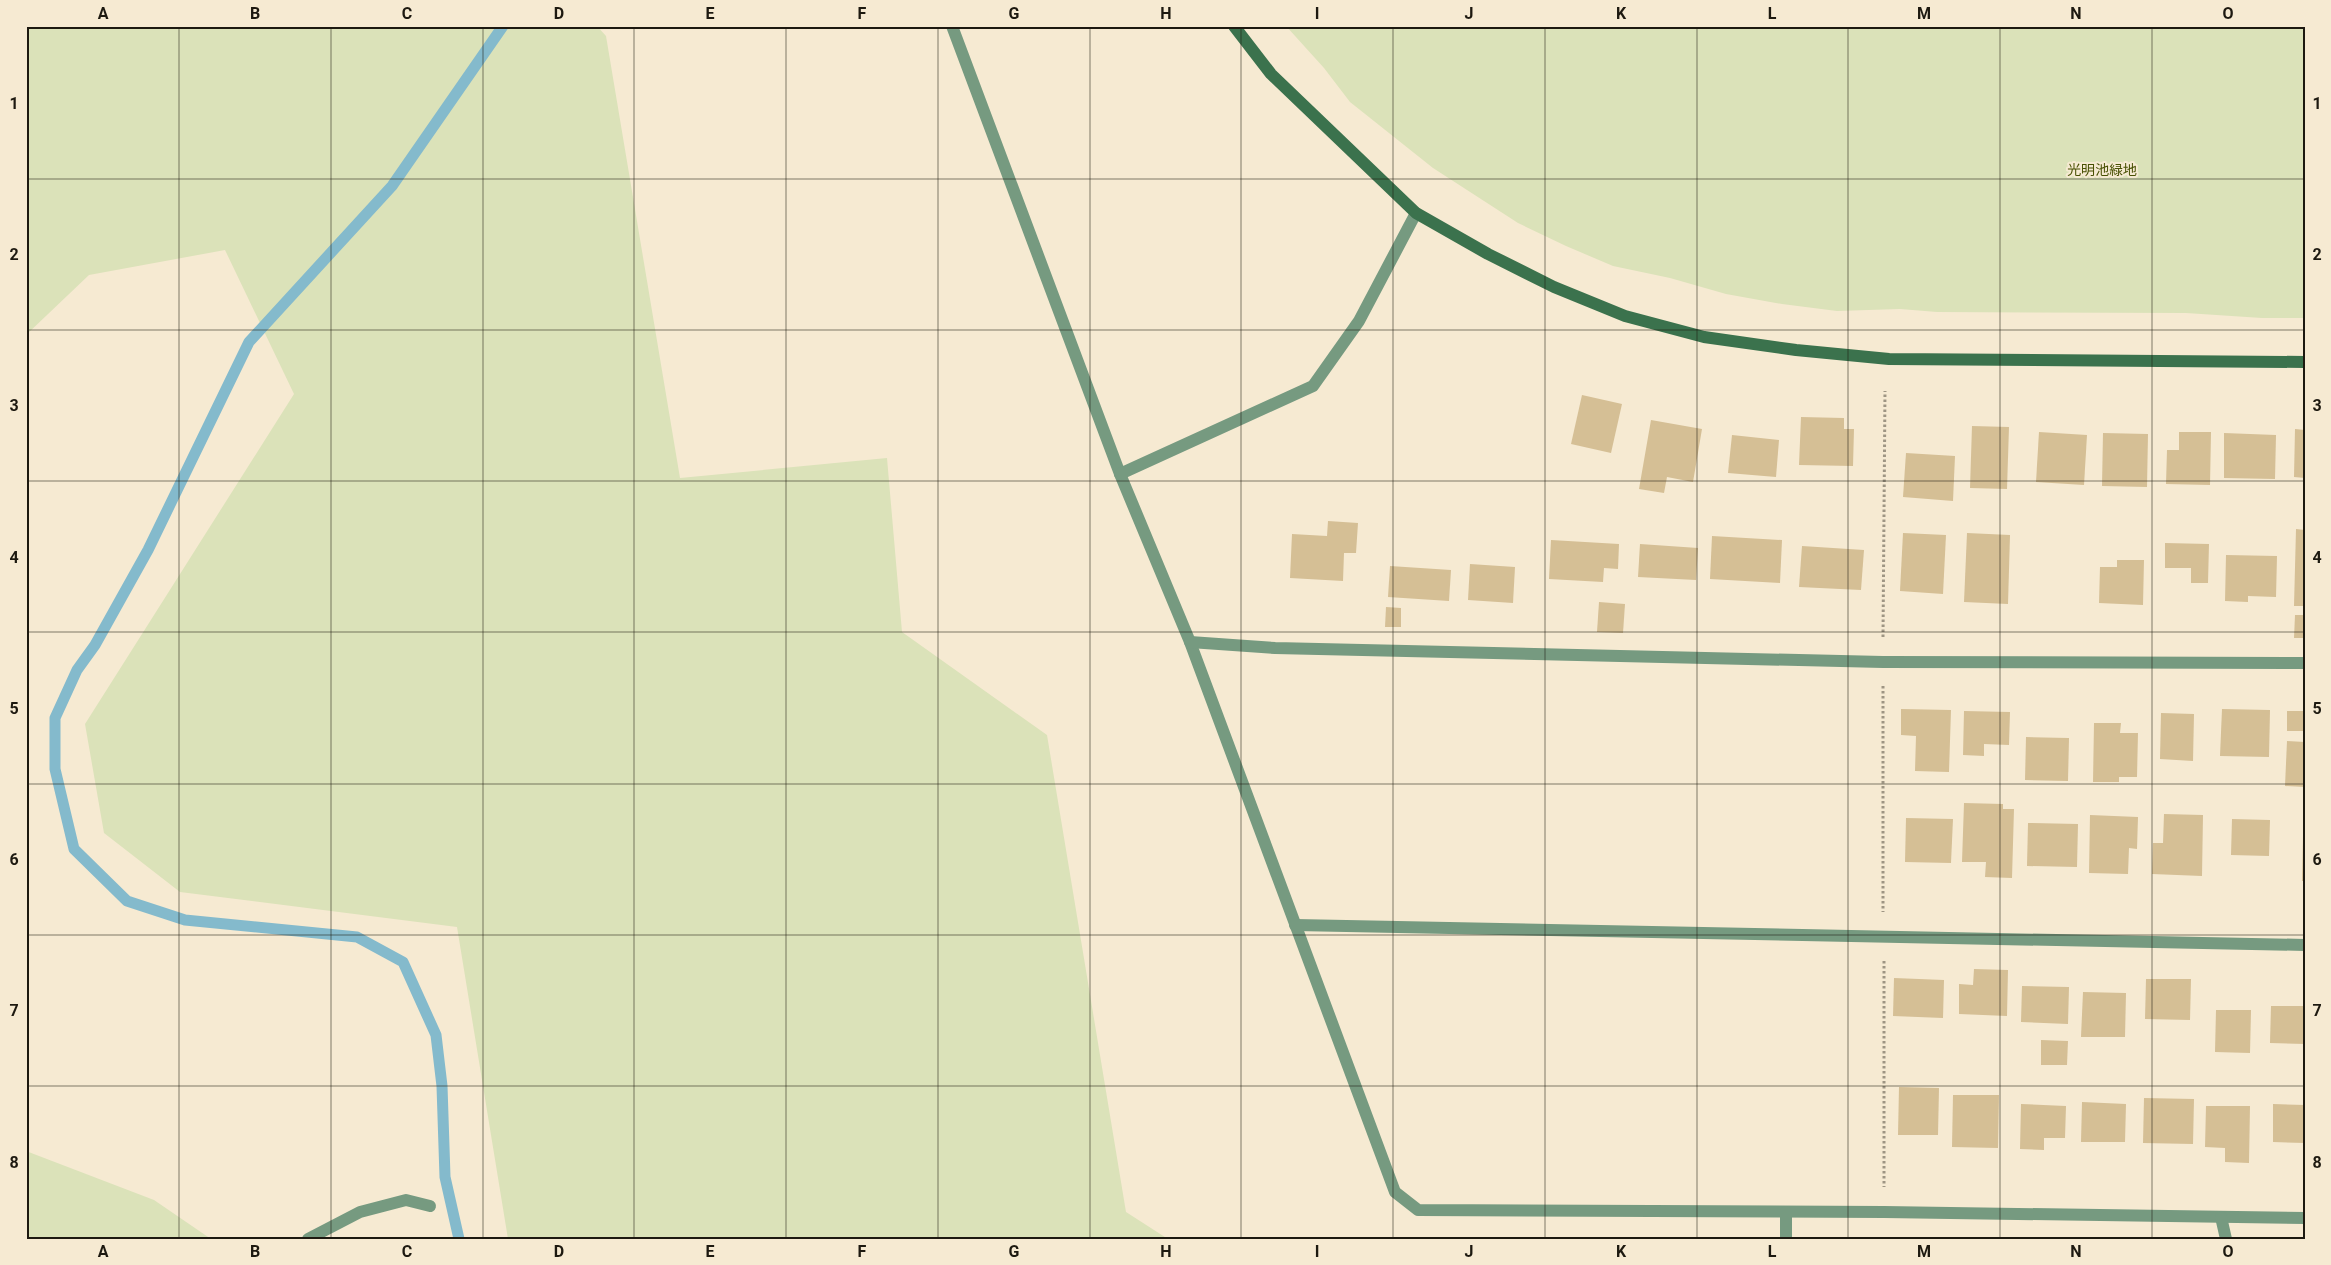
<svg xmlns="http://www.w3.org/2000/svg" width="2331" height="1265" font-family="Roboto,'Noto Sans JP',sans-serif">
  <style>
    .green { fill: #dbe2b9 }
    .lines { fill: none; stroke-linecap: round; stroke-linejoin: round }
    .stream { stroke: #84bacc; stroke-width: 11 }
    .building { fill: #d5bf95 }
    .path { stroke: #9e9583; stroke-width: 3; stroke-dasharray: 2.5 2.5; stroke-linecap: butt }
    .street { stroke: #769a80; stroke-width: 12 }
    .secondary { stroke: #3b724d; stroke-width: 12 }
    .grid { fill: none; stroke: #1d1910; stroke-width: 1; stroke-opacity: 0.55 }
    .labels { text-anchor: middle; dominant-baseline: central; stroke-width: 4; stroke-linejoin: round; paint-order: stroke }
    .park-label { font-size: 14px; fill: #485003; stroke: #f6ead2 }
    .neatline { fill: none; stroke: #1d1910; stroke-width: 2 }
    .grid-label { font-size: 16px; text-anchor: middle; font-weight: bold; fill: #1d1910 }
  </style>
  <rect width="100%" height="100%" fill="#f6ead2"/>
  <g class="green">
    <polygon points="26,26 597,26 606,36 680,478 887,458 902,632 1047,735 1126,1212 1168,1239 508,1239 457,927 180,892 104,833 85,724 294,394 225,250 89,275 26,335"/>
    <polygon points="1286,26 2305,26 2305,318 2262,318 2186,313 1937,312 1900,309 1837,311 1782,304 1726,294 1670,278 1613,266 1566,246 1518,223 1433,168 1350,102 1324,68"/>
    <polygon points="26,1151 154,1200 211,1239 26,1239"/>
  </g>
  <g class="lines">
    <polyline class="stream" points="459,1239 445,1177 442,1086 436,1035 403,962 357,937 185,920 127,901 74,849 55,769 55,718 77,670 95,645 148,550 249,342 392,186 503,26"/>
  </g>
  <g class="building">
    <polygon points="1582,395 1622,404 1611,453 1571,444"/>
    <polygon points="1801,417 1844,418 1844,429 1854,429 1853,466 1799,465"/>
    <polygon points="1651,420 1702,429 1693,482 1667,477 1664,493 1639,489"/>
    <polygon points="1972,426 2009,427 2007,489 1970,488"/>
    <polygon points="2295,429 2305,430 2305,478 2294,477"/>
    <polygon points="2039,432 2087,435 2084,485 2036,482"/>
    <polygon points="2179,432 2211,432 2210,485 2166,484 2167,450 2179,450"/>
    <polygon points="2103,433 2148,434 2147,487 2102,486"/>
    <polygon points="2224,433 2276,435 2275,479 2224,478"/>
    <polygon points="1732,435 1779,440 1776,477 1728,473"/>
    <polygon points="1906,453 1955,456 1953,501 1903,497"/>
    <polygon points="1328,521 1358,523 1356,553 1344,553 1343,581 1290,578 1292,534 1327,536"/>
    <polygon points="2296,529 2305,530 2305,606 2294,606"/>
    <polygon points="1903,533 1946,535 1943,594 1900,591"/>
    <polygon points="1967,533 2010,535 2008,604 1964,602"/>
    <polygon points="1712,536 1782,540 1780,583 1710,579"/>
    <polygon points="1551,540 1619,544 1618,569 1604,568 1603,582 1549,579"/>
    <polygon points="2165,543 2209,544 2208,583 2191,583 2191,568 2165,568"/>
    <polygon points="1640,544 1698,548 1696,580 1638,577"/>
    <polygon points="1802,546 1864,550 1861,590 1799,587"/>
    <polygon points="2226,555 2277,556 2276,597 2248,596 2248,602 2225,601"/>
    <polygon points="2117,560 2144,560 2143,605 2099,603 2100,567 2117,567"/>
    <polygon points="1470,564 1515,567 1513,603 1468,600"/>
    <polygon points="1390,566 1451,570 1449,601 1388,597"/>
    <polygon points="1599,602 1625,604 1623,633 1597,632"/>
    <polygon points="1386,607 1401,608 1401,627 1385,627"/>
    <polygon points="2295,615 2305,615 2305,638 2294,638"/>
    <polygon points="1901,709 1951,710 1949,772 1915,771 1916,736 1901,735"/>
    <polygon points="2222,709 2270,710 2269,757 2220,756"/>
    <polygon points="1964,711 2010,712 2009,745 1984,744 1984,756 1963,755"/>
    <rect x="2287" y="711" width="18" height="20"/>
    <polygon points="2161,713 2194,714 2193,761 2160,759"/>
    <polygon points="2094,723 2121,723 2120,733 2138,733 2137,777 2119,777 2119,782 2093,782"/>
    <polygon points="2026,737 2069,738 2068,781 2025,780"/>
    <polygon points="2287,741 2305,742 2305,787 2285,786"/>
    <polygon points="1964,803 2003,804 2003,809 2014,809 2012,878 1985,877 1986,862 1962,862"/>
    <polygon points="2164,814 2203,815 2202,876 2152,874 2153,843 2163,843"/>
    <polygon points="2090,815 2138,817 2137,849 2129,848 2128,874 2089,873"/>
    <polygon points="1906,818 1953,819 1951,863 1905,862"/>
    <polygon points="2232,819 2270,820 2269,856 2231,855"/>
    <polygon points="2028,823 2078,824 2077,867 2027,866"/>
    <polygon points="2303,836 2305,836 2305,881 2302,881"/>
    <polygon points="1974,969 2008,970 2007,1016 1959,1014 1959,984 1973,985"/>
    <polygon points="1894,978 1944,980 1943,1018 1893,1016"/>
    <polygon points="2146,979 2191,979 2190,1020 2145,1019"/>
    <polygon points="2022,986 2069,987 2068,1024 2021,1022"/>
    <polygon points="2083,992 2126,993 2125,1037 2081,1037"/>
    <polygon points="2271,1006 2305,1006 2305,1044 2270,1043"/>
    <polygon points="2216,1010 2251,1010 2250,1053 2215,1052"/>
    <polygon points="2041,1040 2068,1041 2067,1065 2041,1065"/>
    <polygon points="1899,1087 1939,1088 1938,1135 1898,1135"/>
    <polygon points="1953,1095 1999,1095 1998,1148 1952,1147"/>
    <polygon points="2144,1098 2194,1099 2193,1144 2143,1143"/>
    <polygon points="2082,1102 2126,1104 2125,1142 2081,1142"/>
    <polygon points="2021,1104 2066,1106 2065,1138 2044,1138 2044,1150 2020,1149"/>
    <polygon points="2273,1104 2305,1105 2305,1143 2273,1142"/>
    <polygon points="2206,1106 2250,1106 2249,1163 2225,1162 2225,1148 2205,1147"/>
  </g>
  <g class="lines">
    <g class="path">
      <polyline points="1883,637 1885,391"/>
      <polyline points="1883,686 1883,912"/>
      <polyline points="1884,961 1884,1187"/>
    </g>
    <g class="street">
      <polyline points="952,26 1120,474 1190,642 1395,1192 1418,1210 1884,1212 2305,1218"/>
      <polyline points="1120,474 1313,386 1359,321 1416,213"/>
      <polyline points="1190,642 1275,648 1883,662 2305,663"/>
      <polyline points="1295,925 2305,945"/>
      <polyline points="2221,1217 2226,1239"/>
      <polyline points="308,1239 360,1212 406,1200 430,1206"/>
      <polyline points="1786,1239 1786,1212"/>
    </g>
    <polyline class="secondary" points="1234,26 1271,74 1416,213 1488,254 1554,287 1625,316 1704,337 1796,350 1889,359 2305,362"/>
  </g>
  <path class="grid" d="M 179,26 L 179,1239M 331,26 L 331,1239M 483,26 L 483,1239M 634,26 L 634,1239M 786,26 L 786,1239M 938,26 L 938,1239M 1090,26 L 1090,1239M 1241,26 L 1241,1239M 1393,26 L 1393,1239M 1545,26 L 1545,1239M 1697,26 L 1697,1239M 1848,26 L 1848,1239M 2000,26 L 2000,1239M 2152,26 L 2152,1239M 26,179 L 2305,179M 26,330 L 2305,330M 26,481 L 2305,481M 26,632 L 2305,632M 26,784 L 2305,784M 26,935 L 2305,935M 26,1086 L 2305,1086"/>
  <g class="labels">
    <g class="park-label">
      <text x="2102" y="170">光明池緑地</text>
    </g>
  </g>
  <rect width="2331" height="1265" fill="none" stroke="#f6ead2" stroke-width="55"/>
  <rect x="28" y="28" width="2276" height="1210" class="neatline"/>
  <g class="grid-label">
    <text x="103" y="19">A</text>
    <text x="255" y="19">B</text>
    <text x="407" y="19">C</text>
    <text x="559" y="19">D</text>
    <text x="710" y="19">E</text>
    <text x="862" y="19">F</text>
    <text x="1014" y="19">G</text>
    <text x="1166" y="19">H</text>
    <text x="1317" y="19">I</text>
    <text x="1469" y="19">J</text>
    <text x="1621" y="19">K</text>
    <text x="1772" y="19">L</text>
    <text x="1924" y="19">M</text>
    <text x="2076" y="19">N</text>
    <text x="2228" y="19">O</text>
    <text x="14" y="109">1</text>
    <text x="2317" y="109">1</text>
    <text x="14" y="260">2</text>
    <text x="2317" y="260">2</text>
    <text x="14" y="411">3</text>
    <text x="2317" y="411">3</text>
    <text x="14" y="563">4</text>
    <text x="2317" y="563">4</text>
    <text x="14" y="714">5</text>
    <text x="2317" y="714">5</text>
    <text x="14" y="865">6</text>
    <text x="2317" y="865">6</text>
    <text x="14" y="1016">7</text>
    <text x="2317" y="1016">7</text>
    <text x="14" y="1168">8</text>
    <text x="2317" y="1168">8</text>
    <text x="103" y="1257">A</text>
    <text x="255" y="1257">B</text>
    <text x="407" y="1257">C</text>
    <text x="559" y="1257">D</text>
    <text x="710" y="1257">E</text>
    <text x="862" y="1257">F</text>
    <text x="1014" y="1257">G</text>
    <text x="1166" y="1257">H</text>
    <text x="1317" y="1257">I</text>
    <text x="1469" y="1257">J</text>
    <text x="1621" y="1257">K</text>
    <text x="1772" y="1257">L</text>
    <text x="1924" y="1257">M</text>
    <text x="2076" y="1257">N</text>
    <text x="2228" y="1257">O</text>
  </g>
</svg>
